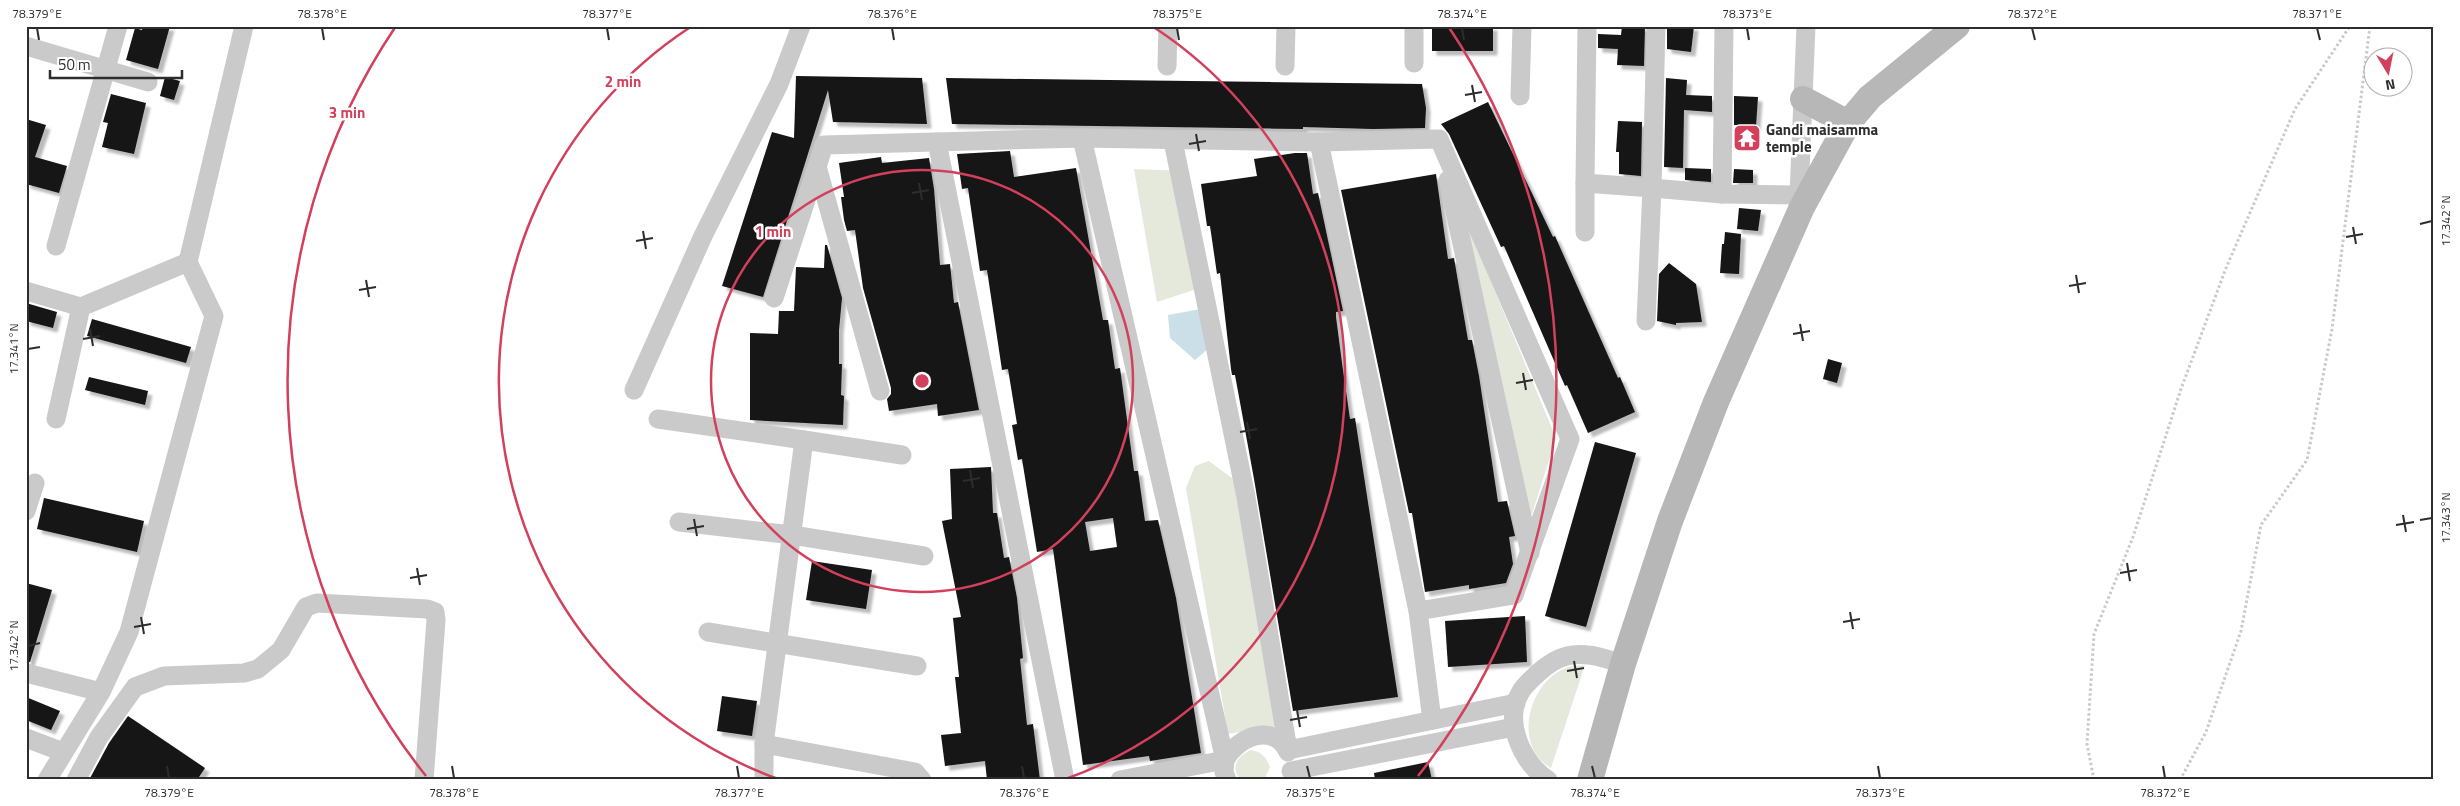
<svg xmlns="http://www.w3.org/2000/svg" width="2460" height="806" font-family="'Titillium Web',sans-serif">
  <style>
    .green { fill: #e4e9dc }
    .water { fill: #cadfe7 }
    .building { fill: #141414; fill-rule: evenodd; filter: url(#shadow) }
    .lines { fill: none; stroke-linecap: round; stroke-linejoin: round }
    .path { stroke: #cacaca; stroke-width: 3; stroke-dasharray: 2.5 2.5; stroke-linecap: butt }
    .street { stroke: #cacaca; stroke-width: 19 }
    .secondary { stroke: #b7b7b7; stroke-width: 26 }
    .ticks { fill: none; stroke: #2d2d2d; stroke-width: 2 }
    .ring { fill: none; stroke: #d3405c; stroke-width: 2.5 }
    .labels { text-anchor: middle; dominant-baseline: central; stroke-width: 5; stroke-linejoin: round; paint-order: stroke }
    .poi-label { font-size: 15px; font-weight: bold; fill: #2d2d2d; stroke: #fff; text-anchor: start }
    .centre { fill: #d3405c; stroke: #fff; stroke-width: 2.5 }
    .ring-label { font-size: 15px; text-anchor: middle; font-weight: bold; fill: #d3405c; stroke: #fff; stroke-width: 5; stroke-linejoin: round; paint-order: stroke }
    .neatline { fill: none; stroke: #2d2d2d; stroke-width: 2 }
    .ticks-label { font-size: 12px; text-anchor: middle; fill: #2d2d2d }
  </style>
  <defs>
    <filter id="shadow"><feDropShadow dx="4.5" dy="4.5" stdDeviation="1" flood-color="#0004"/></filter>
  </defs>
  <rect width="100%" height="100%" fill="#fff"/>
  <g class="green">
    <polygon points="1134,169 1186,171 1203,287 1157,302"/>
    <polygon points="1460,224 1469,229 1556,438 1532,514 1524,514"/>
    <polygon points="1209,461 1237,482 1277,726 1228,734 1186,488 1195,466"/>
    <path d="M 1585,665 L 1551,768 C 1512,747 1528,682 1566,668 C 1572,665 1579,666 1585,665 Z"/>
    <path d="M 1251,750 C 1262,752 1266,757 1270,767 L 1264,780 L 1241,780 C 1229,767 1238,756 1251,750 Z"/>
  </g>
  <polygon class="water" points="1201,309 1209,348 1195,360 1170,338 1168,315"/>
  <g class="building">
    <polygon points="143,26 170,26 158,69 126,60 135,28 142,30"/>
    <rect x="1432" y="26" width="61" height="25"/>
    <polygon points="1622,26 1645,26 1644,66 1617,65 1618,49 1598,48 1598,34 1621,35"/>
    <polygon points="1667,26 1694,26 1691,52 1667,49"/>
    <polygon points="796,76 922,78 927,124 833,122 828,90 763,297 722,286 772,132 794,138"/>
    <polygon points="165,77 180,81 174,100 160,96"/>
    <polygon points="946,78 1422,84 1426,108 1425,128 1373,129 1303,127 1303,129 952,124"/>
    <polygon points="1666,78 1687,80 1686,95 1712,96 1712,112 1684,110 1683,168 1664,167"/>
    <polygon points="111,94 146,103 134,154 102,147 108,123 103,122"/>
    <polygon points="1734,96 1758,97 1756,126 1734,125"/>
    <polygon points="1488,102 1553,237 1555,236 1618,378 1620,377 1635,412 1588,433 1567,385 1565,386 1504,246 1501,247 1449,134 1441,124"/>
    <polygon points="26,119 46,125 35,157 67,166 59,193 26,184"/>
    <polygon points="1618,121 1642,122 1641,176 1619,174 1619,152 1616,152"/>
    <path d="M 1010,151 L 1014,177 L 1076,168 L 1103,320 L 1108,320 L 1115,369 L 1120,368 L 1134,471 L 1138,471 L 1145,521 L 1158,520 L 1176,598 L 1201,753 L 1150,761 L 1149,756 L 1083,765 L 1053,549 L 1037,552 L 1022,459 L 1018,460 L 1012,425 L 1017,424 L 1008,369 L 1002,370 L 987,270 L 980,271 L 968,188 L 962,189 L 957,154 ZM 1113,518 L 1117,547 L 1090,551 L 1085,522 Z"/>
    <polygon points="1295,153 1307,153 1313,194 1318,193 1343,311 1336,312 1336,317 1342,363 1350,419 1355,418 1398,697 1293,711 1254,479 1235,375 1232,375 1231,369 1220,273 1217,274 1210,226 1207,226 1201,184 1257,176 1254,159"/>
    <polygon points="881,157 882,163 929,158 934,189 940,265 950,264 954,303 958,302 979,410 938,416 937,404 889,411 887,399 891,394 891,388 863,288 855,230 847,231 844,220 841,197 844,197 839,163"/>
    <polygon points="1685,168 1711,169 1711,182 1685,180"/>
    <polygon points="1734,169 1753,170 1753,183 1733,183"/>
    <polygon points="1436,174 1448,259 1454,258 1468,340 1472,340 1479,376 1498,502 1507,501 1515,536 1509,537 1513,564 1506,583 1469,589 1469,585 1425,592 1412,513 1409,513 1341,190"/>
    <polygon points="1739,208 1761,210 1758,231 1737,229"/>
    <polygon points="1725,232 1741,234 1739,274 1720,273 1722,244 1724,244"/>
    <polygon points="825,245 827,245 842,298 839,330 839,364 842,364 841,395 844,396 843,425 750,420 750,333 778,334 779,311 794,311 796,267 824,268"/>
    <polygon points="1669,263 1696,284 1702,322 1676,323 1676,325 1657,321 1659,274"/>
    <polygon points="26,303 57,312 53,328 26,321"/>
    <polygon points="92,319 191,347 186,363 87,336"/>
    <polygon points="1828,359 1842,363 1837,383 1823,379"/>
    <polygon points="89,377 148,391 145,405 85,390"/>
    <polygon points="1595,442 1636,453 1586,627 1545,616"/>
    <polygon points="991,467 993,513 997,513 1004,558 1009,557 1017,598 1023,658 1020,659 1027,725 1033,724 1040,780 987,780 985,761 945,766 941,735 961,733 955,677 959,677 953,618 961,617 942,521 952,519 950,469"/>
    <polygon points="44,498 144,521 137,552 37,529"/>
    <polygon points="812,561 872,570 866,609 806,600"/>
    <polygon points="26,583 52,590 30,662 26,662"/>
    <polygon points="1525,616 1527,662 1448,667 1445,621"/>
    <polygon points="722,696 757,701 752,736 717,731"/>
    <polygon points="26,697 60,711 51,730 26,720"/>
    <polygon points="128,716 205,768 197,780 89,780 109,743"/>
    <polygon points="1428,762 1432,780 1375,780 1374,773"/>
  </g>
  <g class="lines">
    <g class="path">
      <polyline points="2094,780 2087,744 2094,634 2133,537 2181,389 2226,268 2295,109 2350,26"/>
      <polyline points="2180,780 2206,732 2241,631 2261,525 2307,460 2332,329 2370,26"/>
    </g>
    <g class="street">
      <polyline points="1587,26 1585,183 1652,188 1646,321"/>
      <polyline points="1656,26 1652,188 1722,194 1799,195"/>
      <polyline points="26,46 148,82"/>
      <polyline points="1414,63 1414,26"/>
      <polyline points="1167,66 1168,26"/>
      <polyline points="1285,66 1286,26"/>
      <polyline points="1520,96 1522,26"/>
      <polyline points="1082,138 1225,760 1224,772 1227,780"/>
      <polyline points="1173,141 1246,497 1288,750 1516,703"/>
      <polyline points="937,142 1065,780"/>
      <polyline points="1319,142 1418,611 1432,720"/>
      <polyline points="818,170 880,391"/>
      <polyline points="1448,180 1530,553"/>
      <polyline points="1722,194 1724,26"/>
      <polyline points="1802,206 1799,195 1806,26"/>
      <polyline points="1585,232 1585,183"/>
      <polyline points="56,246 118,26"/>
      <polyline points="26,291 81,307"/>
      <polyline points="774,298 824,145 1082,138 1319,142 1439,139 1570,439 1514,595 1418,611"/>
      <polyline points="634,390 703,236 779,84 801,26"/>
      <polyline points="56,419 81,307 188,262"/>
      <polyline points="658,419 804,440 764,744 764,780"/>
      <polyline points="804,440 902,455"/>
      <polyline points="26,511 35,483"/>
      <polyline points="679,522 792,535 924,556"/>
      <polyline points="708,632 917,666"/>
      <polyline points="26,673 101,692"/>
      <polyline points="26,738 63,752"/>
      <polyline points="764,744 915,772 922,780"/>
      <path d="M 1225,760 C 1238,736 1274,722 1288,752"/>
      <polyline points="1291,771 1514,727"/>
      <polyline points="47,780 101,692 129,632 214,316 188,262 244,26"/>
      <polyline points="76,780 99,737 135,687 164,676 244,673 258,669 281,650 306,607 317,603 427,609 435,612 436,620 424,780"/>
      <polyline points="1120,780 1225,760"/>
      <path d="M 1548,780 C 1523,764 1503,722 1520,693 C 1524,685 1532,679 1538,673 C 1546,666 1557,658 1567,656 C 1586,651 1606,659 1623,664"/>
    </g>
    <g class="secondary">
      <polyline points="1803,99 1848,123"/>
      <polyline points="1590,780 1623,664 1670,521 1716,402 1802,207 1848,123 1870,97 1957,26"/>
    </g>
  </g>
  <path class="ticks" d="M 37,28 L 39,40M 322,28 L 324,40M 607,28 L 609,40M 892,28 L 894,40M 1177,28 L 1179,40M 1462,28 L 1464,40M 1747,28 L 1749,40M 2032,28 L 2035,40M 2317,28 L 2320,40M 1472,85 L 1475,102M 1465,95 L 1482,92M 1196,134 L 1199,151M 1189,144 L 1206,141M 919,183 L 922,200M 912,193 L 929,190M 2420,224 L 2432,221M 2353,227 L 2356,244M 643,231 L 646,249M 2346,237 L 2363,234M 636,241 L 653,238M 2076,275 L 2079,293M 366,280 L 369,297M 2069,286 L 2086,283M 359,290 L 376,287M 1800,324 L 1803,341M 90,329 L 93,346M 1793,334 L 1810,331M 83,339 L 100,336M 28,349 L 40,347M 1523,373 L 1526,390M 1516,383 L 1533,380M 1247,422 L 1250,439M 1240,432 L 1257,429M 970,470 L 973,488M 963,481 L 980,478M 2403,515 L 2406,532M 694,519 L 697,536M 2420,520 L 2432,518M 2396,525 L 2414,522M 687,529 L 704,526M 2127,563 L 2130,581M 417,568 L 420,585M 2120,573 L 2137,570M 410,578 L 427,575M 1850,612 L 1853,629M 141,617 L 144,634M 1843,622 L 1860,619M 134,627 L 151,624M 28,646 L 40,643M 1574,661 L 1577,678M 1567,671 L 1584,668M 1297,710 L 1300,727M 1290,720 L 1307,717M 167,766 L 169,778M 452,766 L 454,778M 737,766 L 739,778M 1022,766 L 1024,778M 1307,766 L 1310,778M 1592,766 L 1595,778M 1878,766 L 1880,778M 2163,766 L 2165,778"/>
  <g class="ring">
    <circle cx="922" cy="381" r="211"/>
    <path d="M781 780A423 423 0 0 1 689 28M1155 28A423 423 0 0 1 1063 780"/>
    <path d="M426 776A634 634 0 0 1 396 26M1448 26A634 634 0 0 1 1418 776"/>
  </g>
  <defs>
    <symbol id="temple-square" viewBox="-11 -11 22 22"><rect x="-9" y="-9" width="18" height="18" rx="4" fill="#d3405c" stroke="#fff"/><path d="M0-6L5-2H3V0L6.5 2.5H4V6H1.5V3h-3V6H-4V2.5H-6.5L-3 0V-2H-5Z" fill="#fff"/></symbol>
  </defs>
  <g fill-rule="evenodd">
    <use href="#temple-square" x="1731" y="122" width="32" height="32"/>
  </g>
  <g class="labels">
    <g class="poi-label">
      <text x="1766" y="129">Gandi maisamma<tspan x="1766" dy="17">temple</tspan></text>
    </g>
  </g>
  <circle cx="922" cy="381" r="8" class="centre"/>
  <g class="ring-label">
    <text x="623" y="87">2 min</text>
    <text x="347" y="118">3 min</text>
    <text x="773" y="237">1 min</text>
  </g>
  <rect width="2460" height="806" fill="none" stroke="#ffffff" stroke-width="55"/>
  <g transform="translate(2388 72) rotate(170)"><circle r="24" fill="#ffffff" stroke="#ababab"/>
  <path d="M0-4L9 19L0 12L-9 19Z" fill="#d3405c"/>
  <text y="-8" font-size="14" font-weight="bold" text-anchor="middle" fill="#2d2d2d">N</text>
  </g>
  <path d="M50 70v8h132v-8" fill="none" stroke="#2d2d2d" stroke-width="2.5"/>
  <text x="58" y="70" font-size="15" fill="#2d2d2d" stroke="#ffffff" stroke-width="4" paint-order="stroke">50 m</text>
  <rect x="28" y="28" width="2404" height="750" class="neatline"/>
  <g class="ticks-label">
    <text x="37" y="18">78.379°E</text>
    <text x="322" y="18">78.378°E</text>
    <text x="607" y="18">78.377°E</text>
    <text x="892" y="18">78.376°E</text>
    <text x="1177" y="18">78.375°E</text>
    <text x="1462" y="18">78.374°E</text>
    <text x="1747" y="18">78.373°E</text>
    <text x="2032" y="18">78.372°E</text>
    <text x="2317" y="18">78.371°E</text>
    <text transform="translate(2446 221) rotate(-90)" y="4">17.342°N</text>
    <text transform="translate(14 349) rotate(-90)" y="4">17.341°N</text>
    <text transform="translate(2446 518) rotate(-90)" y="4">17.343°N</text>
    <text transform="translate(14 646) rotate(-90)" y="4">17.342°N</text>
    <text x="169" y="797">78.379°E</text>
    <text x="454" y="797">78.378°E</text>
    <text x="739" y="797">78.377°E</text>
    <text x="1024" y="797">78.376°E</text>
    <text x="1310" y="797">78.375°E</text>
    <text x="1595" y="797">78.374°E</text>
    <text x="1880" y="797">78.373°E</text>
    <text x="2165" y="797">78.372°E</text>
  </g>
</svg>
